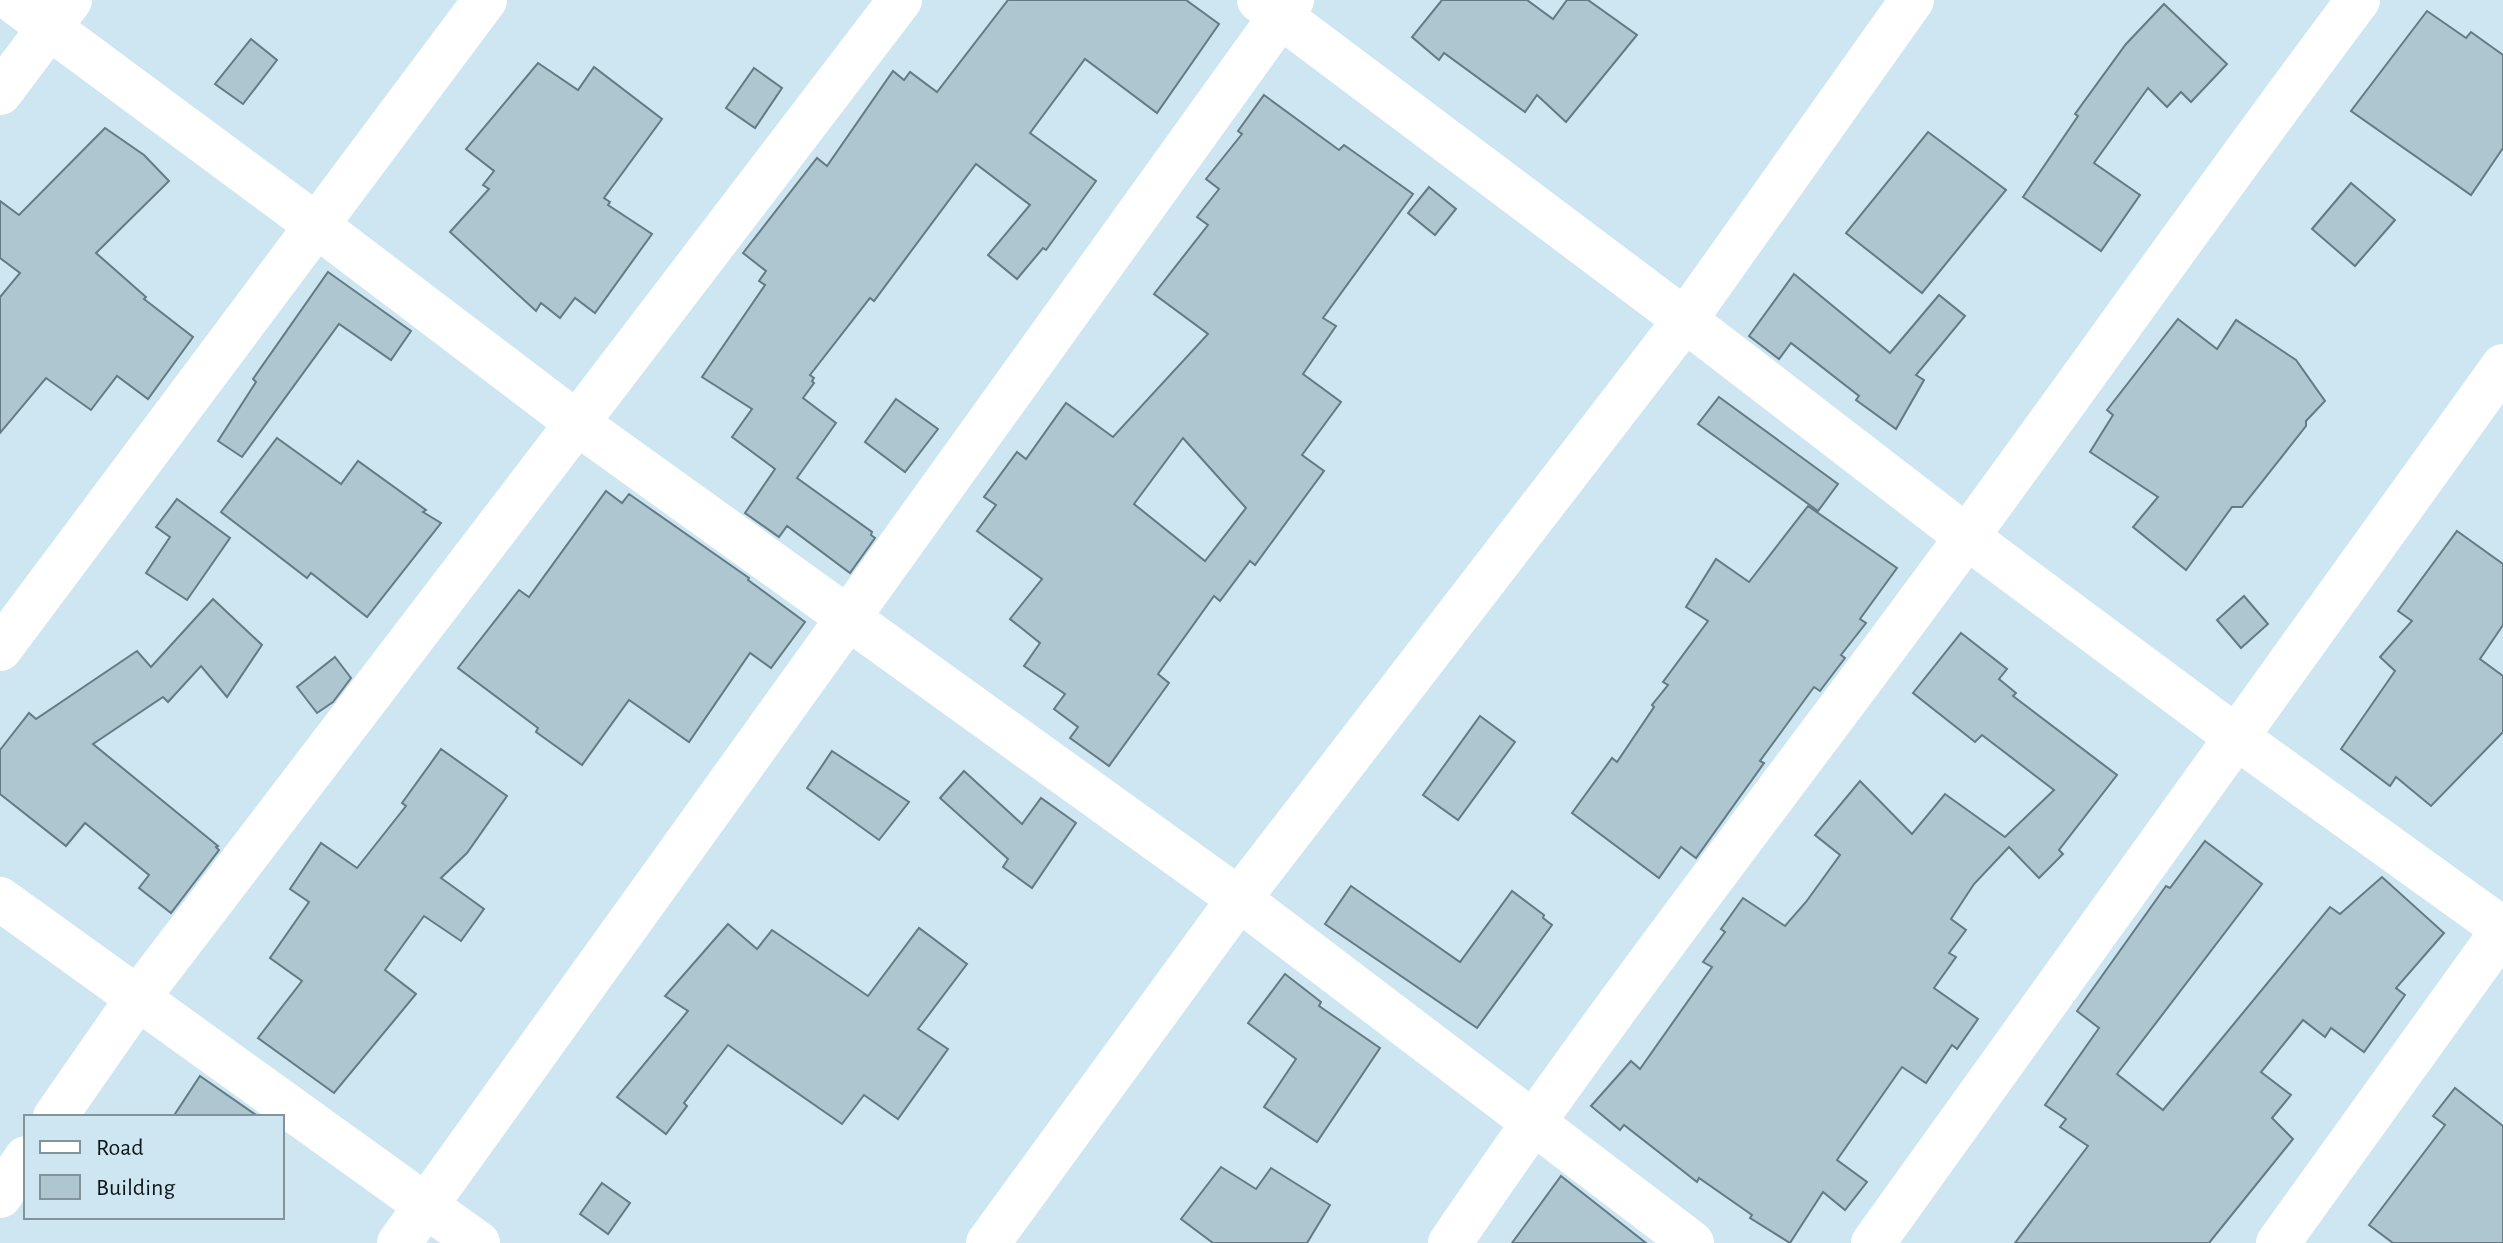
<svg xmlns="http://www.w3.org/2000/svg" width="2503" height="1243" font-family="'Alegreya Sans',sans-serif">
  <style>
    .building { fill: #adc6d0; stroke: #647a84; stroke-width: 2; fill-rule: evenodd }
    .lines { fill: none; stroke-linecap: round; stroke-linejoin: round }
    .street { stroke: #fff; stroke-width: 44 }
  </style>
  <rect width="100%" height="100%" fill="#cde6f1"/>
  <g class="building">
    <polygon points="1008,0 1186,0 1219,24 1157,113 1085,59 1030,133 1096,181 1046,250 1043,248 1017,279 988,255 1030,205 976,164 874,301 870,298 810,375 814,378 812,381 814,383 803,398 836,423 797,478 872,532 871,535 875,538 850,573 787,526 779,537 745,513 775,469 732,437 752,409 702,377 765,285 759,281 766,271 743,253 817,158 827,166 893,71 904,80 910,72 937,92"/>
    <polygon points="1442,0 1527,0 1553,19 1567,0 1588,0 1637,35 1566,122 1537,95 1525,112 1444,53 1439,60 1412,37"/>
    <polygon points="2164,4 2227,64 2191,102 2181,92 2167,107 2148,88 2094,163 2140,195 2101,251 2023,197 2078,116 2075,114 2126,44"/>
    <polygon points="2427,11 2466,38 2471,32 2503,55 2503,148 2471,195 2351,111"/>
    <polygon points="251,39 277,60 243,104 215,84"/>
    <polygon points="538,63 578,90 594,67 662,119 604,198 610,202 608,205 652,234 595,313 575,298 560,318 541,303 536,311 450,232 489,189 483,185 494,171 466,149"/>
    <polygon points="754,68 782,88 755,128 726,108"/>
    <path d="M 1264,95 L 1339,150 L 1344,145 L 1413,194 L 1323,318 L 1336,326 L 1303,374 L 1341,402 L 1302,455 L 1324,471 L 1255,565 L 1250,561 L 1220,601 L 1214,596 L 1158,674 L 1169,683 L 1109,766 L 1070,738 L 1078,727 L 1054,709 L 1065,694 L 1024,666 L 1040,643 L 1010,619 L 1042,579 L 977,531 L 996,505 L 984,497 L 1017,452 L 1026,459 L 1066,403 L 1113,437 L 1208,334 L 1154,294 L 1208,225 L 1197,217 L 1219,189 L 1206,179 L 1242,134 L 1238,131 ZM 1183,438 L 1246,508 L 1205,561 L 1134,504 Z"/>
    <polygon points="105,128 144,155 169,181 96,253 146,297 144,299 193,337 148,399 117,376 91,410 46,378 0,433 0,297 20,273 0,258 0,201 19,215"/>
    <polygon points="1928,132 2006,190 1922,293 1846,233"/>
    <polygon points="2351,183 2395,220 2355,266 2312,229"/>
    <polygon points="1429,187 1456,209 1435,235 1408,213"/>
    <polygon points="328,272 411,331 391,360 339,324 242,457 218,441 256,382 253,379"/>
    <polygon points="1794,274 1890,353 1939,295 1965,316 1916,375 1924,380 1896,429 1856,400 1859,396 1791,343 1779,359 1749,336"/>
    <polygon points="2178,319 2217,349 2236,320 2296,360 2325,401 2306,421 2306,426 2242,507 2232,507 2186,570 2133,527 2158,497 2090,452 2113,415 2107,410"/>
    <polygon points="1719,397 1838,484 1818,511 1698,424"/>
    <polygon points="896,399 938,429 905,472 865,442"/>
    <polygon points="277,438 341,484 358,461 426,510 423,512 441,523 367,617 311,573 307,578 221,512"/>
    <polygon points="606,491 622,503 629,494 749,578 748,580 805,622 771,668 750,653 689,742 629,700 582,765 536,732 538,728 458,668 519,590 529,597"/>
    <polygon points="177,499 230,538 187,600 146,573 170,537 156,527"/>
    <polygon points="1808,506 1897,568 1860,619 1866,623 1841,655 1845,658 1820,691 1814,687 1760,761 1764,763 1696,858 1681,847 1659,878 1572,813 1612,758 1617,762 1654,707 1652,705 1668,685 1663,682 1708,621 1686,607 1716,559 1749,582"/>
    <polygon points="2457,531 2503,564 2503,625 2480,659 2503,676 2503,732 2431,806 2396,777 2390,786 2341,749 2395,671 2380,657 2412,621 2398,611"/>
    <polygon points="2244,596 2268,624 2241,648 2217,620"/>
    <polygon points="213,599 262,645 227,697 201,666 168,702 163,697 93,744 218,846 216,847 219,850 171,913 139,888 149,875 85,823 66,846 0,794 0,750 29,713 36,719 137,651 151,667"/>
    <polygon points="1961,633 2007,669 1999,679 2016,693 2013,696 2117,775 2059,850 2063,854 2039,878 2009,847 1974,884 1951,919 1966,930 1949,953 1956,957 1934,988 1978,1019 1957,1049 1952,1045 1926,1083 1902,1067 1837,1160 1867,1182 1845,1210 1823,1192 1790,1243 1750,1218 1752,1215 1699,1178 1697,1182 1624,1125 1620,1130 1591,1106 1631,1061 1640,1069 1712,967 1703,962 1725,932 1721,929 1743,898 1785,926 1806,902 1840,855 1815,835 1860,781 1912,834 1945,794 2005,837 2054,790 1982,735 1975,742 1913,693"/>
    <polygon points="335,657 351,678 333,702 317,713 297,687"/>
    <polygon points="1480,716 1515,742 1458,820 1423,795"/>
    <polygon points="441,749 507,796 467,853 441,878 484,909 461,941 424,916 385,970 416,994 334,1093 258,1038 302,981 270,958 309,902 290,889 321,843 357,868 406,806 402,803"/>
    <polygon points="832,751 909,802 879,840 807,788"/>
    <polygon points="964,771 1022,824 1041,798 1076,823 1032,888 1003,867 1008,859 940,798"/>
    <polygon points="2205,841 2262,884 2117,1074 2163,1110 2330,907 2340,914 2382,877 2444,933 2396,988 2405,995 2364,1052 2331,1028 2325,1037 2303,1020 2261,1072 2291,1095 2272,1118 2293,1139 2209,1243 2015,1243 2088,1146 2060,1127 2066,1119 2045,1105 2099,1028 2077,1011 2166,886 2170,888"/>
    <polygon points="1351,886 1460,962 1512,891 1544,915 1543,918 1552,925 1477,1028 1325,924"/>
    <polygon points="728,924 757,949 772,930 868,996 919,928 967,964 918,1029 948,1049 898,1119 864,1095 842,1124 728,1045 684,1103 687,1106 666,1134 617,1097 688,1011 665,996"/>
    <polygon points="1285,974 1321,1002 1319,1006 1380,1048 1317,1142 1264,1107 1296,1059 1248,1023"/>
    <polygon points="200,1076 259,1117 173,1117"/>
    <polygon points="2455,1088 2503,1126 2503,1243 2393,1243 2369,1225 2445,1125 2433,1116"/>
    <polygon points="1221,1167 1256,1189 1271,1168 1330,1205 1307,1243 1213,1243 1181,1219"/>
    <polygon points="1561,1176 1646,1243 1512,1243"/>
    <polygon points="602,1183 630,1203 608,1234 580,1214"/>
  </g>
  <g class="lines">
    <g class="street">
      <polyline points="12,0 316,225 577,423 1239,899 1692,1243"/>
      <polyline points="1259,0 1685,320 1967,537 2236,737 2503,929"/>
      <polyline points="0,93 70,0"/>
      <polyline points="0,649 485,0"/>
      <polyline points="0,899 478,1243"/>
      <polyline points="55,1117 137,999 900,0"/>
      <polyline points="0,1196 26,1158"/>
      <polyline points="399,1243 1292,0"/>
      <polyline points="988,1243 1239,899 1685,320 1912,0"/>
      <path d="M 1450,1243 C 1613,1002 1794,773 1966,538 C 2097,359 2225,177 2358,0"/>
      <polyline points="1873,1243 2503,366"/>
      <polyline points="2278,1243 2503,930"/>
    </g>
  </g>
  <rect x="24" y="1115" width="260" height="104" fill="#cde6f1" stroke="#81939b" stroke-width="2"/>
  <rect x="40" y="1141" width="40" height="12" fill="#ffffff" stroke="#81939b" stroke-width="2"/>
  <text x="96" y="1155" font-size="24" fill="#0e171b">Road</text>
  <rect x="40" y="1175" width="40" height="24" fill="#adc6d0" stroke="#81939b" stroke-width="2"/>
  <text x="96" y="1195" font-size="24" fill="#0e171b">Building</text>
</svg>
